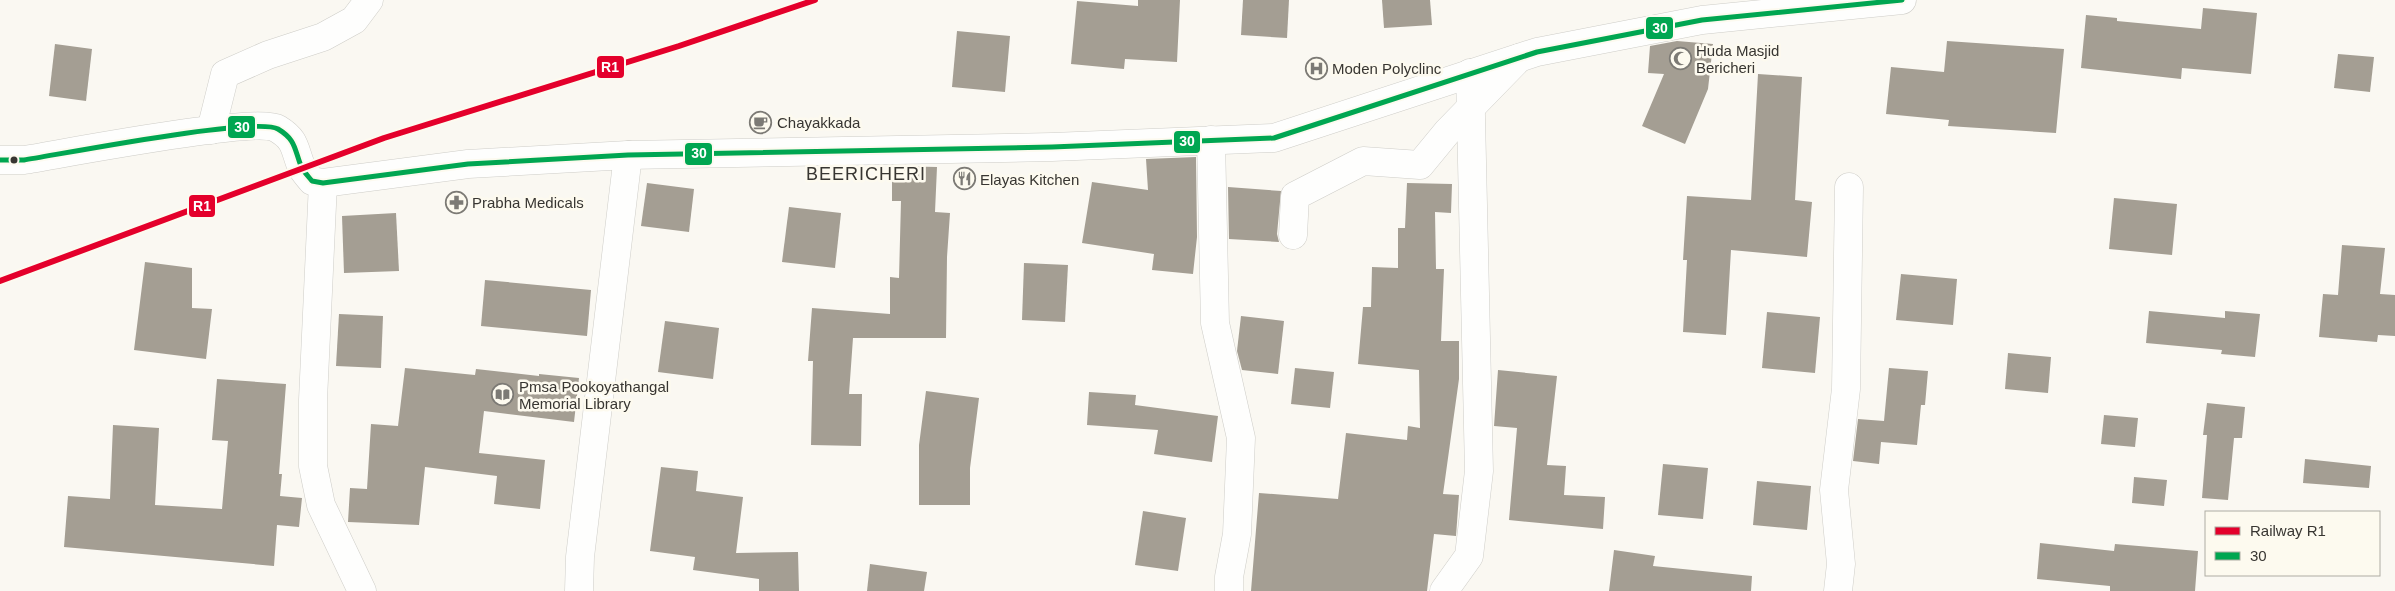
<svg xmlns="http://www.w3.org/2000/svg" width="2395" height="591" font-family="Helvetica,sans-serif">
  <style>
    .building { fill: #a49e93 }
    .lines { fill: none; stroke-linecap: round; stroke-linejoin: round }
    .minor-casing { stroke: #cecdc8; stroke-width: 29 }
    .major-casing { stroke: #cecdc8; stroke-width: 29 }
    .minor { stroke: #fefefd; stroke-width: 28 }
    .major { stroke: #fefefd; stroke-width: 28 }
    .bus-1-casing { stroke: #fdfaef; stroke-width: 9 }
    .bus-1 { stroke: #00a651; stroke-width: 5 }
    .rail-1-casing { stroke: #fdfaef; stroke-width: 10 }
    .rail-1 { stroke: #e4002b; stroke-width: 6 }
    .bus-dot { fill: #383632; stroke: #fdfaef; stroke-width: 2 }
    .labels { text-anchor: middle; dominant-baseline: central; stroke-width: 5; stroke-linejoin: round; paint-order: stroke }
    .poi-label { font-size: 15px; fill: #383632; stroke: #fdfaef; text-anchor: start }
    .quarter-label { font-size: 18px; letter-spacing: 1px; fill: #383632; stroke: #fdfaef }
    .line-badge { stroke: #fdfaef; stroke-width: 2 }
    .badge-label { font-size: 14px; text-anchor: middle; font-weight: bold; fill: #fff }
  </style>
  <rect width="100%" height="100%" fill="#faf8f2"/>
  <g class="building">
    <polygon points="1138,0 1180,0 1177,62 1125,59 1124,69 1071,64 1077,1 1138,6"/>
    <polygon points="1243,0 1289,0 1287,38 1241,35"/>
    <polygon points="1382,0 1430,0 1432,25 1384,28"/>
    <polygon points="2203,8 2257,13 2251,74 2182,68 2181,79 2081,68 2086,15 2117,18 2117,21 2201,29"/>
    <polygon points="957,31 1010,36 1005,92 952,87"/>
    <polygon points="1677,41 1713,44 1708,89 1685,144 1642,126 1664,74 1648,73 1650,46"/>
    <polygon points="1947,41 2064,49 2056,133 1948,126 1949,120 1886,114 1891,67 1944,72"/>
    <polygon points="55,44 92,49 86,101 49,96"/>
    <polygon points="2338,54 2374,57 2370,92 2334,88"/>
    <polygon points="1758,74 1802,77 1795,200 1812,202 1807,257 1731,250 1726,335 1683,332 1687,260 1683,260 1687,196 1751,200"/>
    <polygon points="1196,157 1197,237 1193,274 1152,270 1154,254 1082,243 1092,182 1148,190 1146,159"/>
    <polygon points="892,166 937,167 935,212 950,213 947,257 946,338 853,338 849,394 862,394 861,446 811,445 813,361 808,361 812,308 890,314 890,277 899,278 901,201 892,201"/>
    <polygon points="647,183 694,189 689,232 641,226"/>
    <polygon points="1407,183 1452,184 1451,213 1435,212 1436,269 1444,269 1441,341 1459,341 1459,379 1443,494 1459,495 1456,536 1434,534 1427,591 1251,591 1259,493 1338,499 1346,433 1407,440 1408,426 1420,428 1419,370 1358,364 1363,307 1371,307 1372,267 1398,268 1398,228 1405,228"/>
    <polygon points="1228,187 1281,191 1277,234 1279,242 1229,239"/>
    <polygon points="2114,198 2177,204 2172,255 2109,249"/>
    <polygon points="789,207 841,213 835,268 782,262"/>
    <polygon points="396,213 399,271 344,273 342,216"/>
    <polygon points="2342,245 2385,248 2380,294 2395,295 2395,336 2378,335 2377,342 2319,337 2323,294 2338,295"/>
    <polygon points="145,262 192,268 192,308 212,309 206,359 134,350"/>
    <polygon points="1024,263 1068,265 1065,322 1022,320"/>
    <polygon points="1901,274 1957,279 1953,325 1896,320"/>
    <polygon points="485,280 591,290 587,336 481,326"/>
    <polygon points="2149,311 2225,318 2225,311 2260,314 2255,357 2221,354 2222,350 2146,343"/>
    <polygon points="1767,312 1820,317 1815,373 1762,368"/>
    <polygon points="339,314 383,316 381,368 336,366"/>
    <polygon points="1241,316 1284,321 1278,374 1242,370 1237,351"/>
    <polygon points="665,321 719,328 713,379 658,372"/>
    <polygon points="2008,353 2051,357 2048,393 2005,389"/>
    <polygon points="405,368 475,375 476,369 539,376 539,374 579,378 574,422 484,411 479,453 545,460 540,509 494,504 497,476 425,467 419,525 348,522 350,488 367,489 371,424 398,426"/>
    <polygon points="1295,368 1334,372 1330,408 1291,404"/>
    <polygon points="1889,368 1928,371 1925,405 1921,405 1917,445 1881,442 1879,464 1853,461 1858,419 1884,421"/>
    <polygon points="1498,370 1557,376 1547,465 1566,466 1564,495 1605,497 1603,529 1509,520 1517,428 1494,426"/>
    <polygon points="217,379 286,384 279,474 282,474 280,496 302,498 299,527 277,525 274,566 64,547 68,496 110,499 113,425 159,428 155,505 222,509 228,441 212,440"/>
    <polygon points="926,391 979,398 970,468 970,505 919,505 919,445"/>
    <polygon points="1089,392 1136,395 1135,405 1218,416 1212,462 1154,454 1158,430 1087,425"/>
    <polygon points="2207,403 2245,407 2242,438 2234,438 2228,500 2202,498 2207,435 2203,435"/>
    <polygon points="2104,415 2138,418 2135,447 2101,444"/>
    <polygon points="2305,459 2371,466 2369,488 2303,483"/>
    <polygon points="1663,464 1708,468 1703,519 1658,515"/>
    <polygon points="661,467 698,471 696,491 743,497 736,553 798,552 799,591 759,591 759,579 693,570 695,557 650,551"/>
    <polygon points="2134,477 2167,480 2164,506 2132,503"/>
    <polygon points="1757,481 1811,486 1807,530 1753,525"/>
    <polygon points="1143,511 1186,518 1178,571 1135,565"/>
    <polygon points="2040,543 2114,551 2115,544 2198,551 2195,591 2110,591 2110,586 2037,579"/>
    <polygon points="1614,550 1655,556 1653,566 1752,576 1751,591 1609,591"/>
    <polygon points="870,564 927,572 924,591 867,591"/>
  </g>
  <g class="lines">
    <defs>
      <g id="minor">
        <polyline points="211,130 225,74 268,55 323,37 354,20 369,0"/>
        <polyline points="1211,140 1215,323 1241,438 1237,534 1229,577 1229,591"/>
        <polyline points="323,183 313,400 313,466 321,505 362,591"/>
        <polyline points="1293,235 1295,196 1363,161 1420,165 1448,131 1519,58"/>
        <polyline points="579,591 580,557 628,155"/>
        <polyline points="1444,591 1469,556 1479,471 1470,73"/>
        <polyline points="1838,591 1841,564 1834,490 1846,389 1849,187"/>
      </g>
      <path id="major" d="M 0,160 L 24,160 C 62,154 256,116 278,129 C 296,140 294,148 301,166 C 303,171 308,176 312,181 L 323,183 L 468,164 L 628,155 L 1052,147 L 1274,138 L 1537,52 L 1702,20 L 1902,0"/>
    </defs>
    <use href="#minor" class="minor-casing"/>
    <use href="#major" class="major-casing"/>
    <use href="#minor" class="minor"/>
    <use href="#major" class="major"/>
    <defs>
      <path id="bus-1" d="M 0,160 L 24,160 C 62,154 256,116 278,129 C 296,140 294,148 301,166 C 303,171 308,176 312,181 L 323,183 L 468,164 L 628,155 L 1052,147 L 1274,138 L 1537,52 L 1702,20 L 1902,0"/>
    </defs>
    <use href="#bus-1" class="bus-1-casing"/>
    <use href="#bus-1" class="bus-1"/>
    <defs>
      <polyline id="rail-1" points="0,281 384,138 679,46 815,0"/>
    </defs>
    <use href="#rail-1" class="rail-1-casing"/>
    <use href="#rail-1" class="rail-1"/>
  </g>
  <defs>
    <symbol id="mosque-ring" viewBox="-11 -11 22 22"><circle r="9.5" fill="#fdfaef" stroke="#7c7a75" stroke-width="1.5"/><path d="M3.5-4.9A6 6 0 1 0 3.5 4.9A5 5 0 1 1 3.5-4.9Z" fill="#7c7a75"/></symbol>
    <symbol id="hospital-ring" viewBox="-11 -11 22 22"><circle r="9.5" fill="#fdfaef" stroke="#7c7a75" stroke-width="1.5"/><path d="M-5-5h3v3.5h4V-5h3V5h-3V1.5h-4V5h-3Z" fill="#7c7a75"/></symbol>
    <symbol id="cafe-ring" viewBox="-11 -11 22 22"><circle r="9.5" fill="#fdfaef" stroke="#7c7a75" stroke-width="1.5"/><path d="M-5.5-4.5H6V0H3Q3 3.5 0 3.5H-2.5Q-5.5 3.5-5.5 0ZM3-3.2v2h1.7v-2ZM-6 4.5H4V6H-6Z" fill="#7c7a75"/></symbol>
    <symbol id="restaurant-ring" viewBox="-11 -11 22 22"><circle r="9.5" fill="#fdfaef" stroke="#7c7a75" stroke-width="1.5"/><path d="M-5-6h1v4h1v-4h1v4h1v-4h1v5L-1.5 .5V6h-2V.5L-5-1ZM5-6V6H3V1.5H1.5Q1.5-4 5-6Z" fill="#7c7a75"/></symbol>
    <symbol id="pharmacy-ring" viewBox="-11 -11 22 22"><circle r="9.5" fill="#fdfaef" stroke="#7c7a75" stroke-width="1.5"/><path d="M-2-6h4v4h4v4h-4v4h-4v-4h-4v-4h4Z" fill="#7c7a75"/></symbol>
    <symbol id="library-ring" viewBox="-11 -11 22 22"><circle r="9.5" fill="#fdfaef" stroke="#7c7a75" stroke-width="1.5"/><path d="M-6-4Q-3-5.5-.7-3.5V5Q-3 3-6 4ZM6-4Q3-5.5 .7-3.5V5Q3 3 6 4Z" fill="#7c7a75"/></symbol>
  </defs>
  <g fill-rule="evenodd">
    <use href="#mosque-ring" x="1668" y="46" width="25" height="25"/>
    <use href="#hospital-ring" x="1304" y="56" width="25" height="25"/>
    <use href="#cafe-ring" x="748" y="110" width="25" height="25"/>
    <use href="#restaurant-ring" x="952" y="166" width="25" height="25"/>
    <use href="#pharmacy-ring" x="444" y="190" width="25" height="25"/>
    <use href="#library-ring" x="490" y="382" width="25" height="25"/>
  </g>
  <circle class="bus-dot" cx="14" cy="160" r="4.5"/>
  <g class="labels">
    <g class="poi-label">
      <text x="1696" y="50">Huda Masjid<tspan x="1696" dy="17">Bericheri</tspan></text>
      <text x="1332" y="68">Moden Polyclinc</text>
      <text x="777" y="122">Chayakkada</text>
      <text x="980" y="179">Elayas Kitchen</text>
      <text x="472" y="202">Prabha Medicals</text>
      <text x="519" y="386">Pmsa Pookoyathangal<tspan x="519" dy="17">Memorial Library</tspan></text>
    </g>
    <g class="quarter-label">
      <text x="866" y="174">BEERICHERI</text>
    </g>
  </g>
  <g class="line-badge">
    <rect x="1645" y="16" width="29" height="24" rx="5" fill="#00a651"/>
    <rect x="596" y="55" width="29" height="24" rx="5" fill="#e4002b"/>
    <rect x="227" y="115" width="29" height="24" rx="5" fill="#00a651"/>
    <rect x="1173" y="130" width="28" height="24" rx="5" fill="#00a651"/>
    <rect x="684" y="142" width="29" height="24" rx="5" fill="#00a651"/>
    <rect x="188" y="194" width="28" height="24" rx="5" fill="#e4002b"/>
  </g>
  <g class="badge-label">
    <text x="1660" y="33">30</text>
    <text x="610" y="72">R1</text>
    <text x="242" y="132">30</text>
    <text x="1187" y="146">30</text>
    <text x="699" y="158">30</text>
    <text x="202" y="211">R1</text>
  </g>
  <rect x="2205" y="511" width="175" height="65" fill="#fdfaef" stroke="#aeaca3"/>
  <rect x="2215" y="527" width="25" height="8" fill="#e4002b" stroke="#aeaca3"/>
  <text x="2250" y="536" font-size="15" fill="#383632">Railway R1</text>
  <rect x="2215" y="552" width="25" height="8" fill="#00a651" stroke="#aeaca3"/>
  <text x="2250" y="561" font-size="15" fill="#383632">30</text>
</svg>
